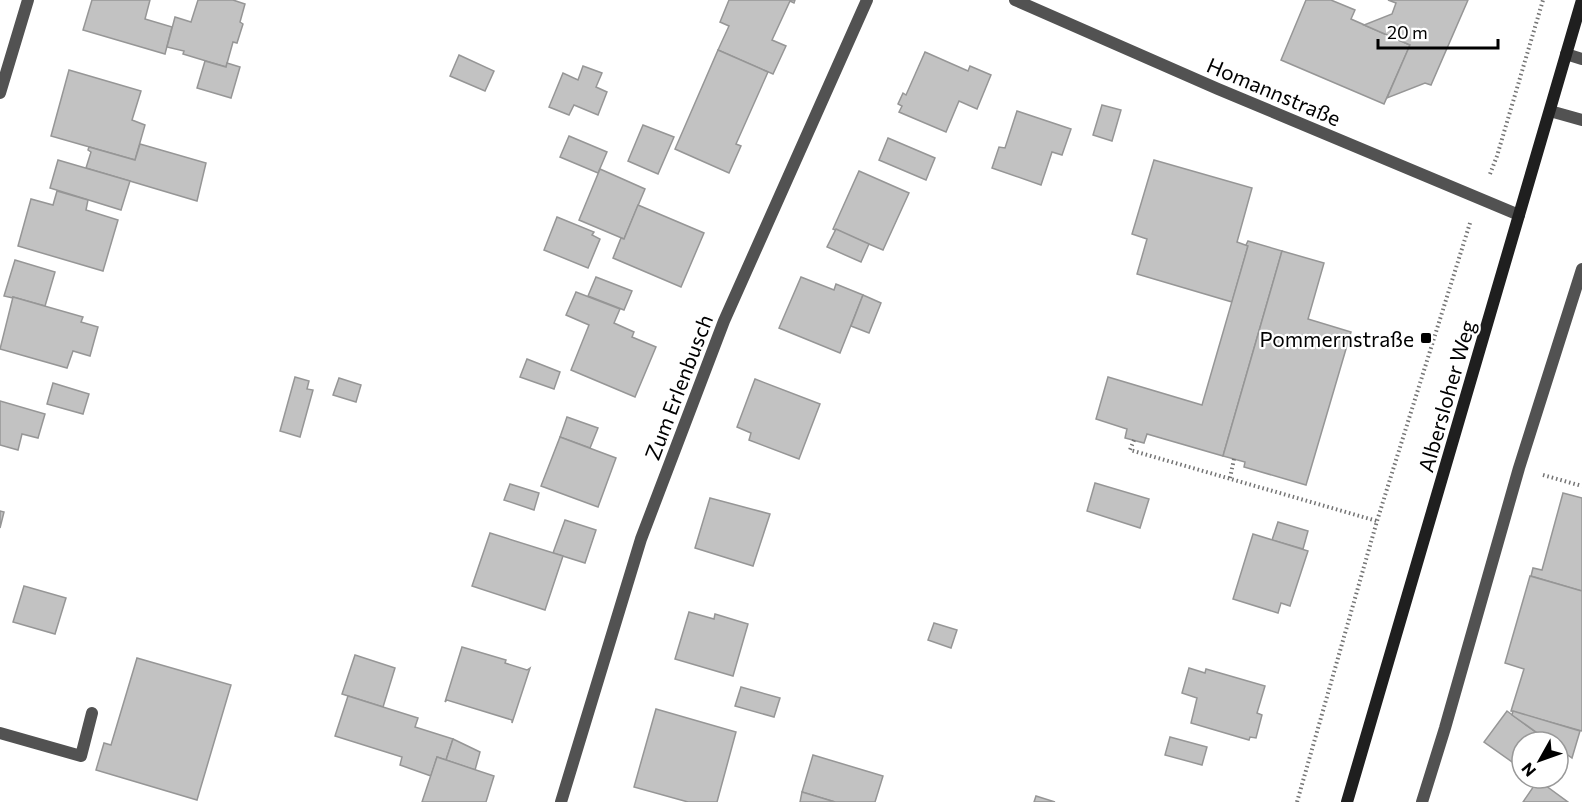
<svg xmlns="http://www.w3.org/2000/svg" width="1582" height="802" font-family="Commissioner,sans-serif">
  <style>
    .building { fill: #c2c2c2; stroke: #969696; stroke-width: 1.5 }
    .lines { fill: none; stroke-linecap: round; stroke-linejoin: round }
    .path { stroke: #747474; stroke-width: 4; stroke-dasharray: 1.5 3; stroke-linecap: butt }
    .service { stroke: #525252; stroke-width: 12 }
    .minor { stroke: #525252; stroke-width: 12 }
    .secondary { stroke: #1f1f1f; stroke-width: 12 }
    .poi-dot { fill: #000; stroke: #fff; stroke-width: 2 }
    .labels { text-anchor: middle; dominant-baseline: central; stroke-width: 4.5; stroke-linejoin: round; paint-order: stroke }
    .street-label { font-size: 21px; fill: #000; stroke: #fff }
    .poi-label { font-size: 21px; fill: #000; stroke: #fff; text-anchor: end }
  </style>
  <rect width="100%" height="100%" fill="#fff"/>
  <g class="building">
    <polygon points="92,0 150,0 145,19 172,27 165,54 83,30"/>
    <polygon points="198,0 233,0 245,4 240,22 243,24 237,43 233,42 226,67 183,54 184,51 167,47 175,17 191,22"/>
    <polygon points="729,0 795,0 794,3 790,1 772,40 786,46 773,74 718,50 729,26 720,22"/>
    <polygon points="1306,0 1331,0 1355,10 1351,19 1410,45 1384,104 1281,60"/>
    <polygon points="1388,0 1468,0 1431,85 1425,83 1387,98 1410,45 1364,25 1392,14 1396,3"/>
    <polygon points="718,50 768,72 736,144 741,146 729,173 675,149"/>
    <polygon points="925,52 968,71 970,66 991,75 977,109 959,101 946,132 899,112 902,106 898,104 903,93 906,95"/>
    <polygon points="459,55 494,71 485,91 450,76"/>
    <polygon points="205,61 226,67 227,63 240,67 231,98 197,88"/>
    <polygon points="583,66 602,73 596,87 607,92 598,115 574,105 569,115 549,107 563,73 578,80"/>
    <polygon points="69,70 141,91 132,120 145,125 135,160 51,136"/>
    <polygon points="1102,105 1121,110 1112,141 1093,135"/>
    <polygon points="1017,111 1071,129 1062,155 1052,152 1041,185 992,168 999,147 1005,148"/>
    <polygon points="643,125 674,137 658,174 628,161"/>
    <polygon points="569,136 607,152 598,173 560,157"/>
    <polygon points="888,138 935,158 926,180 879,160"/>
    <polygon points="140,144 206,163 197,201 86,168 91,152 88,150 89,147 135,160"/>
    <polygon points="58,160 130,181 121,210 50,188"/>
    <polygon points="1154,160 1252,188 1237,242 1248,246 1232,302 1137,274 1147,239 1132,234"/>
    <polygon points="600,169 645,189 624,239 579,220"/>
    <polygon points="859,171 909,193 883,250 833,229"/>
    <polygon points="57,191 88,200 86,210 118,220 103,271 18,246 31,199 53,205"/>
    <polygon points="638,205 704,233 681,287 613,258 621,238 624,239"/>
    <polygon points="557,217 594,232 592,235 600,239 588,268 544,250"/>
    <polygon points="836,229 869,244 861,262 827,247"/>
    <polygon points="1248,241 1282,251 1223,456 1147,434 1144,443 1125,438 1127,429 1096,419 1108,377 1202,405 1248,246 1246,245"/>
    <polygon points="1282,251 1324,263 1308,319 1351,332 1306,485 1244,467 1245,462 1223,456"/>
    <polygon points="15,260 55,272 45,306 13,297 13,298 4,296"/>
    <polygon points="596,277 632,291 624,310 588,296"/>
    <polygon points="801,277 834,290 836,284 863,295 840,353 779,328"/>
    <polygon points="576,292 620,309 614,323 634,332 632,337 656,347 635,397 571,370 589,325 566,315"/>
    <polygon points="863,295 881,303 869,333 851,326"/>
    <polygon points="13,297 83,317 81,322 98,327 90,356 73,351 67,368 0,349"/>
    <polygon points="527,359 560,372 554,389 520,377"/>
    <polygon points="295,377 309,381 307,389 313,390 300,437 280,431"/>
    <polygon points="339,378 361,385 356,402 333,395"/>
    <polygon points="755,379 820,404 799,459 749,440 751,433 737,427"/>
    <polygon points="53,383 89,394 83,414 47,404"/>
    <polygon points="0,401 45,414 38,438 22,434 18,450 0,445"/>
    <polygon points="567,417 598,428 590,448 560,437"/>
    <polygon points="560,437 616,458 598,507 541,486"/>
    <polygon points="1095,483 1149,499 1140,528 1087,511"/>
    <polygon points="510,484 539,493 534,510 504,500"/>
    <polygon points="1563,493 1582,498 1582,591 1531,576 1533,568 1542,570"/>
    <polygon points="710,498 770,514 753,566 695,548"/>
    <polygon points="0,511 4,512 0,528"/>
    <polygon points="565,520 596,530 585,563 553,553"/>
    <polygon points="1278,522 1308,531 1303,549 1272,540"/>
    <polygon points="490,533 563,556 545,610 472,586"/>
    <polygon points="1253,534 1308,551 1290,606 1281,603 1278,613 1233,599"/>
    <polygon points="1530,576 1582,591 1582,731 1511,711 1524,669 1505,663"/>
    <polygon points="24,586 66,598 55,634 13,622"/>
    <polygon points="689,612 714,619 715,614 748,624 733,676 675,659"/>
    <polygon points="934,623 957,630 951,648 928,640"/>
    <polygon points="462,647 506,660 505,663 527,670 530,668 512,723 512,720 447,700 445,702"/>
    <polygon points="355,655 395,668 383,707 342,694"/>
    <polygon points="137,658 231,685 197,800 96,770 104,743 111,745"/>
    <polygon points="1189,668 1205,673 1206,669 1265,686 1257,713 1262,715 1256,738 1250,737 1249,740 1191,723 1197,698 1182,693"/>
    <polygon points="741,687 780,698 774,717 735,706"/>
    <polygon points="348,696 418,718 415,727 453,739 446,760 437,757 431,776 400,765 402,757 335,736"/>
    <polygon points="656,709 736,732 717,802 688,802 634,787"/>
    <polygon points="1507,711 1545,739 1543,742 1522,742 1522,769 1484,742"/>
    <polygon points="1513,711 1580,731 1572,758 1558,748 1558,742 1550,742 1512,715"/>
    <polygon points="1170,737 1207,747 1202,765 1165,755"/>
    <polygon points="453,739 480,752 475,770 446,760"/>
    <polygon points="813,755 883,776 875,802 835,802 802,792"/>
    <polygon points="437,757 494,776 486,802 422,802"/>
    <polygon points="1538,780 1568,802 1523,802"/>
    <polygon points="802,792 835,802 800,802"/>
    <polygon points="1036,796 1055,802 1034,802"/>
  </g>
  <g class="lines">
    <g class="path">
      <polyline points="1490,174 1497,156 1543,0"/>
      <polyline points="1134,440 1130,450 1377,521"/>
      <polyline points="1543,475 1582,486"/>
      <polyline points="1230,478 1234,459"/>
      <polyline points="1297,802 1377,521 1470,223"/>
    </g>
    <polyline class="service" points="0,733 81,756 92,713"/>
    <g class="minor">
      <polyline points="1015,0 1218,89 1519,215"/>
      <polyline points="1566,54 1582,59"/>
      <polyline points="0,93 28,0"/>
      <polyline points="1550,111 1582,120"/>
      <polyline points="561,802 641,539 724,321 867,0"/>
      <polyline points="1422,802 1445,728 1519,468 1582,269"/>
    </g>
    <polyline class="secondary" points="1347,802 1582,0"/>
  </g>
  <rect class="poi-dot" x="1420" y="332" width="12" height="12" rx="3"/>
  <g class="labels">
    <g class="street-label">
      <text transform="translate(1274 91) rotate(23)">Homannstraße</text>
      <text transform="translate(678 387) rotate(-69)">Zum Erlenbusch</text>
      <text transform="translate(1446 396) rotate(-74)">Albersloher Weg</text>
    </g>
    <g class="poi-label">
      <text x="1414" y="338">Pommernstraße</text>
    </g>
  </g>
  <g transform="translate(1540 760) rotate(230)"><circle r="28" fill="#ffffff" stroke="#999999" stroke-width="1.5"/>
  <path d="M0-4.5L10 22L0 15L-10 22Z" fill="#000000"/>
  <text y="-9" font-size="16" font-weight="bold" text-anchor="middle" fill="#000000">N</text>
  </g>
  <path d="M1378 39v9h120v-9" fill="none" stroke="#000000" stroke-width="3"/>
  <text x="1387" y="39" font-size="18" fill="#000000" stroke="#ffffff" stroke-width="4.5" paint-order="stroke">20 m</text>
</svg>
